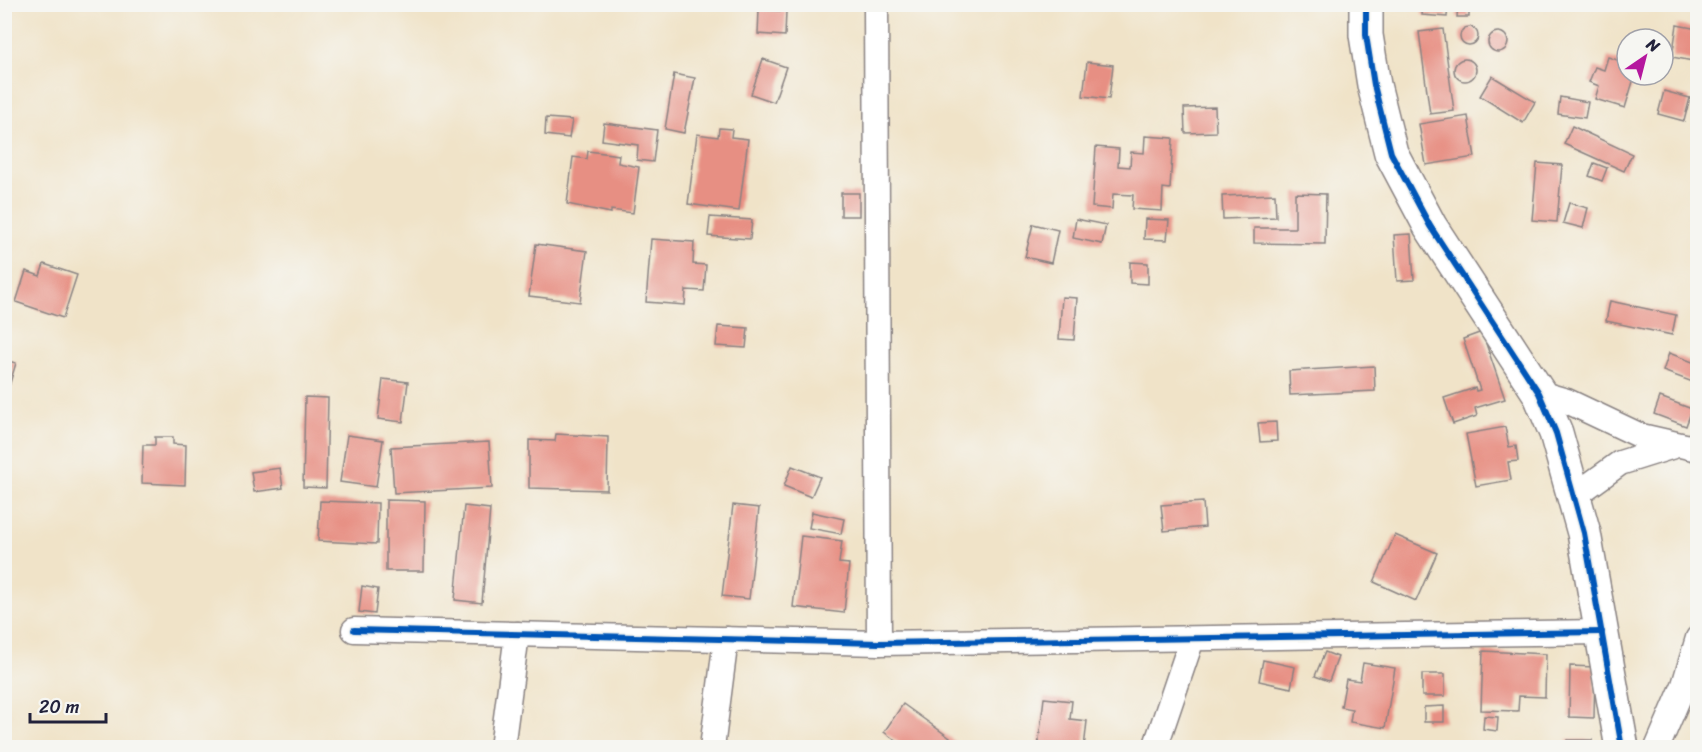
<svg xmlns="http://www.w3.org/2000/svg" width="1702" height="752" font-family="Sriracha,sans-serif">
  <style>
    .building { fill: #e78f83 }
    .lines { fill: none; stroke-linecap: round; stroke-linejoin: round }
    .street-casing { stroke: #898282; stroke-width: 27 }
    .secondary-casing { stroke: #898282; stroke-width: 36 }
    .street { stroke: #fff; stroke-width: 24 }
    .secondary { stroke: #fff; stroke-width: 33 }
    .cycleway-casing { stroke: #f6f6f2; stroke-width: 10 }
    .cycleway { stroke: #0057b8; stroke-width: 6 }
  </style>
  <rect width="100%" height="100%" fill="#f6f6f2"/>
  <filter id="ink" filterUnits="userSpaceOnUse"><feTurbulence type="fractalNoise" baseFrequency=".0167" numOctaves="2"/><feDisplacementMap in="SourceGraphic" scale="12" xChannelSelector="R" yChannelSelector="G"/><feConvolveMatrix kernelMatrix="1 2 1 2 8 2 1 2 1" color-interpolation-filters="sRGB"/></filter>
  <filter id="wash" filterUnits="userSpaceOnUse"><feTurbulence type="fractalNoise" baseFrequency=".008" numOctaves="4" result="noise"/><feDisplacementMap in="SourceGraphic" scale="24" xChannelSelector="R" yChannelSelector="G"/><feGaussianBlur stdDeviation="1.35" result="paint"/><feColorMatrix in="noise" values="0 0 0 0 0 0 0 0 0 0 0 0 0 0 0 0 0 1.4 0 .05"/><feComposite in="paint" operator="in"/></filter>
  <g filter="url(#wash)">
    <rect width="100%" height="100%" fill="#f0e3c8"/>
    <g id="blocks">
      <g class="building">
        <polygon points="1423,4 1448,4 1447,17 1422,15"/>
        <polygon points="1458,4 1469,4 1469,17 1457,17"/>
        <polygon points="759,10 786,11 785,36 758,34"/>
        <polygon points="1677,25 1698,29 1698,62 1672,57"/>
        <circle cx="1469" cy="36" r="9"/>
        <polygon points="1443,29 1454,111 1430,114 1419,32"/>
        <circle cx="1498" cy="42" r="10"/>
        <polygon points="1608,57 1627,63 1627,75 1635,75 1625,108 1595,99 1599,86 1589,82 1595,67 1604,70"/>
        <circle cx="1465" cy="70" r="11"/>
        <polygon points="763,59 786,67 774,102 751,94"/>
        <polygon points="1087,62 1113,65 1109,99 1083,96"/>
        <polygon points="674,74 695,78 684,133 665,129"/>
        <polygon points="1492,76 1535,102 1523,123 1480,96"/>
        <polygon points="1664,91 1690,98 1684,121 1658,114"/>
        <polygon points="1560,97 1588,102 1585,118 1558,114"/>
        <polygon points="1215,107 1216,132 1185,133 1184,108"/>
        <polygon points="1468,116 1475,157 1426,165 1419,124"/>
        <polygon points="546,118 572,120 569,138 545,135"/>
        <polygon points="604,123 657,130 653,162 637,160 638,145 602,140"/>
        <polygon points="1572,126 1632,154 1624,171 1564,144"/>
        <polygon points="719,128 732,129 731,137 748,139 739,211 688,204 697,134 718,137"/>
        <polygon points="1145,136 1173,138 1170,189 1163,188 1162,211 1132,209 1133,195 1113,194 1112,209 1092,207 1096,147 1119,149 1118,166 1130,167 1131,152 1144,153"/>
        <polygon points="588,151 619,155 618,163 639,167 633,213 611,210 611,213 567,204 573,157 587,159"/>
        <polygon points="1537,163 1562,165 1557,222 1532,220"/>
        <polygon points="1594,163 1607,168 1602,181 1589,176"/>
        <rect x="841" y="193" width="18" height="23"/>
        <polygon points="1295,193 1326,194 1325,244 1254,243 1254,228 1295,228"/>
        <polygon points="1275,194 1276,217 1223,219 1222,196"/>
        <polygon points="1569,203 1588,208 1583,228 1563,223"/>
        <polygon points="710,217 752,220 750,239 708,236"/>
        <polygon points="1076,219 1106,225 1102,244 1073,238"/>
        <polygon points="1145,219 1169,220 1167,240 1144,239"/>
        <polygon points="1033,224 1058,230 1051,263 1025,257"/>
        <polygon points="1411,234 1414,280 1397,281 1394,235"/>
        <polygon points="651,239 694,242 693,264 706,265 704,291 686,290 685,305 646,302"/>
        <polygon points="536,244 587,251 580,302 529,296"/>
        <polygon points="1130,262 1148,263 1148,284 1130,283"/>
        <polygon points="44,264 77,275 63,318 16,302 26,271 40,276"/>
        <polygon points="1062,297 1077,298 1074,340 1059,339"/>
        <polygon points="1610,301 1676,315 1672,335 1606,321"/>
        <polygon points="718,326 748,328 746,348 716,346"/>
        <polygon points="1482,332 1505,399 1475,408 1477,416 1453,424 1444,398 1475,388 1476,391 1480,390 1463,339"/>
        <polygon points="1669,353 1698,364 1698,384 1663,371"/>
        <polygon points="4,360 16,363 7,393 4,393"/>
        <polygon points="1374,366 1375,391 1290,395 1289,371"/>
        <polygon points="383,379 408,382 403,422 378,419"/>
        <polygon points="305,397 328,398 326,488 303,487"/>
        <polygon points="1660,397 1692,409 1686,426 1654,414"/>
        <polygon points="1276,422 1277,441 1260,442 1258,423"/>
        <polygon points="1505,427 1509,447 1516,446 1518,461 1508,462 1511,480 1476,486 1466,434"/>
        <polygon points="556,434 608,437 607,490 529,488 529,440 555,441"/>
        <polygon points="347,435 383,440 376,487 340,482"/>
        <polygon points="155,437 173,437 173,444 186,445 185,485 142,483 143,445 155,445"/>
        <polygon points="489,442 492,488 394,493 391,447"/>
        <polygon points="792,466 820,477 811,497 784,486"/>
        <polygon points="280,468 283,488 254,492 251,472"/>
        <polygon points="386,500 425,501 424,571 386,571"/>
        <polygon points="320,501 378,503 377,544 318,541"/>
        <polygon points="1203,502 1205,527 1164,531 1161,505"/>
        <polygon points="733,505 759,508 749,599 722,596"/>
        <polygon points="464,506 490,509 482,603 455,600"/>
        <polygon points="812,512 844,519 841,534 809,528"/>
        <polygon points="1395,535 1437,553 1416,601 1374,582"/>
        <polygon points="801,536 842,541 839,563 849,564 844,613 793,607"/>
        <polygon points="362,586 378,589 375,614 359,612"/>
        <polygon points="1483,651 1546,654 1545,697 1519,696 1518,711 1481,710"/>
        <polygon points="1325,652 1338,657 1329,681 1315,676"/>
        <polygon points="1263,660 1295,667 1291,688 1259,681"/>
        <polygon points="1363,663 1395,668 1385,728 1350,722 1352,709 1341,707 1346,679 1360,681"/>
        <polygon points="1570,666 1595,667 1594,718 1569,717"/>
        <rect x="1422" y="674" width="23" height="22"/>
        <polygon points="1044,698 1072,701 1070,719 1087,721 1084,748 1038,748"/>
        <polygon points="903,704 957,743 954,748 906,748 884,732"/>
        <polygon points="1444,706 1444,722 1424,722 1424,707"/>
        <polygon points="1484,716 1498,717 1497,731 1483,729"/>
        <rect x="1567" y="740" width="25" height="8"/>
      </g>
    </g>
  </g>
  <g filter="url(#ink)">
    <use href="#blocks" fill-opacity="0" stroke="#898282" stroke-width="1.5"/>
    <g class="lines">
      <defs>
        <g id="street">
          <polyline points="876,4 879,643"/>
          <polyline points="1539,393 1567,401 1641,436 1698,449"/>
          <polyline points="1573,497 1620,463 1677,445"/>
          <polyline points="354,630 879,643 1602,632"/>
          <polyline points="502,748 517,634"/>
          <polyline points="712,748 726,639"/>
          <polyline points="1155,748 1192,639"/>
          <polyline points="1657,748 1684,685 1698,638"/>
        </g>
        <polyline id="secondary" points="1366,4 1366,35 1374,85 1391,153 1430,226 1539,393 1556,433 1584,533 1622,748"/>
      </defs>
      <use href="#street" class="street-casing"/>
      <use href="#secondary" class="secondary-casing"/>
      <use href="#street" class="street"/>
      <use href="#secondary" class="secondary"/>
      <defs>
        <g id="cycleway">
          <polyline points="1366,4 1366,35 1374,85 1391,153 1430,226 1539,393 1556,433 1584,533 1622,748"/>
          <polyline points="354,630 879,643 1602,632"/>
        </g>
      </defs>
      <use href="#cycleway" class="cycleway-casing"/>
      <use href="#cycleway" class="cycleway"/>
    </g>
  </g>
  <rect width="1702" height="752" fill="none" stroke="#f6f6f2" stroke-width="24"/>
  <g transform="translate(1645 57) rotate(35)"><circle r="28" fill="#f6f6f2" stroke="#a1a1a9" stroke-width="1.5"/>
  <path d="M0-4.5L10 22L0 15L-10 22Z" fill="#b5179e"/>
  <text y="-9" font-size="16" font-weight="bold" text-anchor="middle" fill="#22223b">N</text>
  </g>
  <path d="M30 713v9h76v-9" fill="none" stroke="#22223b" stroke-width="3"/>
  <text x="39" y="713" font-size="18" fill="#22223b" stroke="#f6f6f2" stroke-width="4.5" paint-order="stroke">20 m</text>
</svg>
